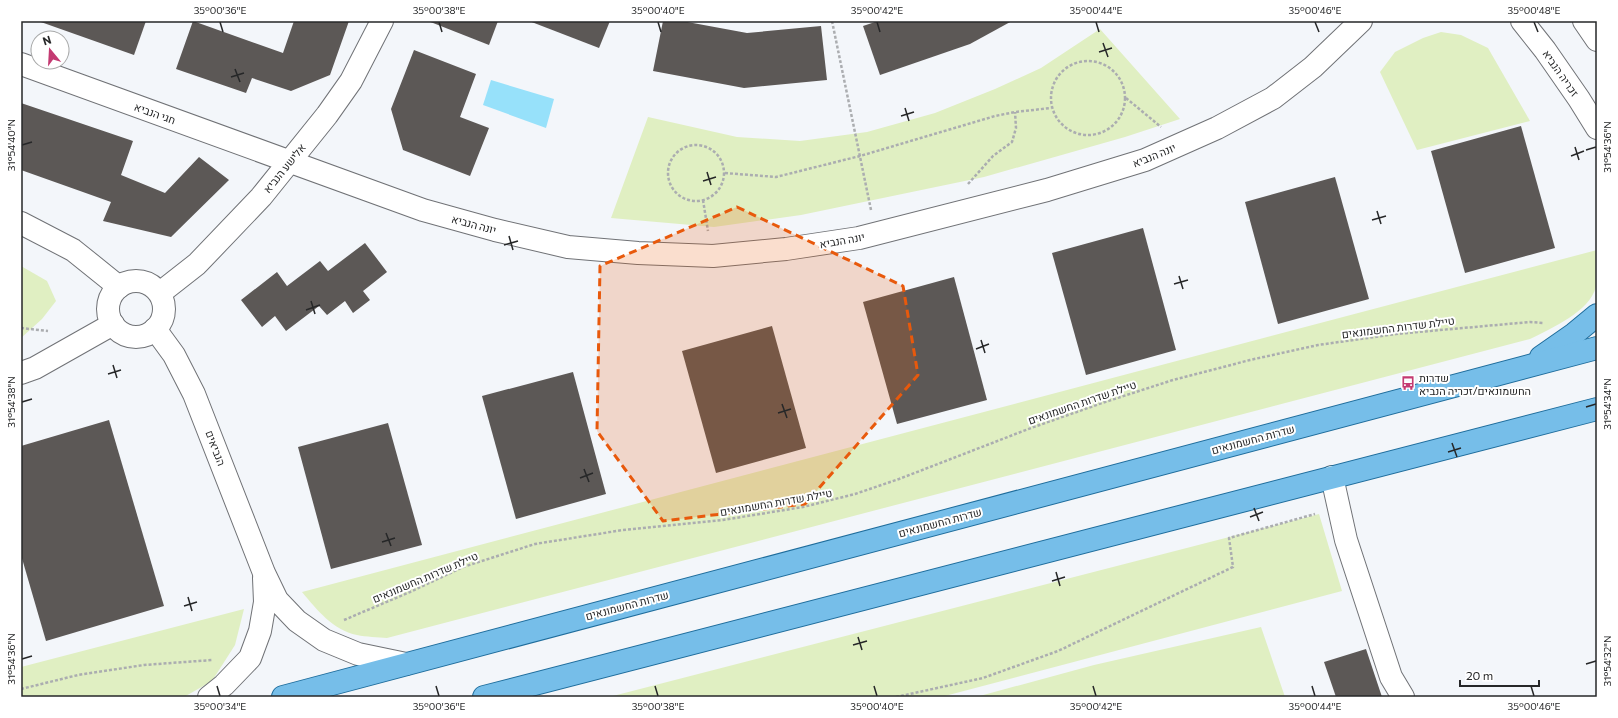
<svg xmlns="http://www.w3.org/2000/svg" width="1618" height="718" font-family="Commissioner,Heebo,sans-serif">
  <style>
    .green { fill: #e0efc2 }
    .water { fill: #97e1fa }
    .building { fill: #5c5856 }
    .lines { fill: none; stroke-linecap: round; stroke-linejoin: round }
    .minor-casing { stroke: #707276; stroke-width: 24 }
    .major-casing { stroke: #1f6d9c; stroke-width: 24 }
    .path { stroke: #abadb0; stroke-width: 2.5; stroke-dasharray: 3 2; stroke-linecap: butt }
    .minor { stroke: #fff; stroke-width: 22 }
    .major { stroke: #76bee9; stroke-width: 22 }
    .marked { fill: #e8590c; fill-opacity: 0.2; stroke: #e8590c; stroke-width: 3; stroke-dasharray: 8 5; stroke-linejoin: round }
    .ticks { fill: none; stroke: #262728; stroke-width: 1.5 }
    .labels { text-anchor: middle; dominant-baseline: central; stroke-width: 4; stroke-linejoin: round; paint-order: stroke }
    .street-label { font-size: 11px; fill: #262728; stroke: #fff }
    .poi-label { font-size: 11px; fill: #262728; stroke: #fff; text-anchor: start }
    .neatline { fill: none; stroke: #262728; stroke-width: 1.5 }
    .ticks-label { font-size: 10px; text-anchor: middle; fill: #262728 }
  </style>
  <rect width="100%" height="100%" fill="#f3f6fa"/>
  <g class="green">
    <polygon points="1100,29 1180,119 1125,137 984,177 801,215 714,227 611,218 648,117 737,137 800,141 867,132 935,113 995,89 1041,68"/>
    <polygon points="1441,32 1461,35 1488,48 1530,121 1417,150 1380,72 1395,52 1423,38"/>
    <path d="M 1597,250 C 1597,261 1600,276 1596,287 C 1589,312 1552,328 1530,339 L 387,638 C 378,637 366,637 357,635 C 333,630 317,610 302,592 Z"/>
    <polygon points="21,266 47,281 56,301 42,319 21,338"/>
    <polygon points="1319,514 1342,591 941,697 609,697"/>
    <polygon points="244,609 235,645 212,681 184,697 21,697 21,667"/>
    <polygon points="1261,627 1285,697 976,697 1094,665"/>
  </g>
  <polygon class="water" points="491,80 554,99 546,128 483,105"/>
  <g class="building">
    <polygon points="38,21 146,21 134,55"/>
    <polygon points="193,21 283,53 294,21 349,21 330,75 291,91 252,78 246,93 176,69"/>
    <polygon points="428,21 498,21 489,45"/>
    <polygon points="529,21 610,21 599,48"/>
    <polygon points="663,21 682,21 747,33 821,26 827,80 744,88 653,71"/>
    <polygon points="878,21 1012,21 970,44 880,75 863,26"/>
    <polygon points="414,50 476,74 460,117 489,128 470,176 403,150 391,109"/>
    <polygon points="21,103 133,141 121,175 165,193 199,157 229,180 171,237 103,221 111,202 21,170"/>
    <polygon points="1521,126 1555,248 1465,273 1431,151"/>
    <polygon points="1335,177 1369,299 1278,324 1245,202"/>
    <polygon points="1143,228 1176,350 1086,375 1052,253"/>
    <polygon points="365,243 387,272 363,291 370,300 353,313 345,301 327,315 319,306 286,331 275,316 262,327 241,300 277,272 287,286 320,261 328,271"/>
    <polygon points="954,277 987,400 897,424 863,302"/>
    <polygon points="772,326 806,448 716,473 682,351"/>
    <polygon points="573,372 606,494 516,519 482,396"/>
    <polygon points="109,420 164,606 46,641 21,555 21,446"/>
    <polygon points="388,423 422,545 331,569 298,447"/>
    <polygon points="1366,649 1382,697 1336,697 1324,662"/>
  </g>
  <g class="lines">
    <defs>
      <g id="minor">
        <polyline points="1522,21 1545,50 1579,99 1597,128"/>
        <polyline points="1584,21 1597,40"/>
        <polyline points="21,64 423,210 495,230 568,247 638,253 713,256 786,249 859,238 1047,190 1145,160 1217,128 1273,98 1313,67 1361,21"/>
        <polyline points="21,223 73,250 119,287"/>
        <circle cx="136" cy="309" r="28"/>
        <polyline points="160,293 197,264 261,197 327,115 351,81 382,21"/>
        <polyline points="155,329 174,355 194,394 264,573 277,600 297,621 324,640 358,654 406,664"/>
        <polyline points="21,373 35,368 113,324"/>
        <polyline points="1332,477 1346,540 1391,677 1403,697"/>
        <polyline points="209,697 224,685 250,658 260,631 265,602 264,578"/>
      </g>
      <g id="major">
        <polyline points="1541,357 1574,334 1597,315"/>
        <polyline points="283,697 1597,348"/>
        <polyline points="484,697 1597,409"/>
      </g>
    </defs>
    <use href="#minor" class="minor-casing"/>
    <use href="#major" class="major-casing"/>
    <g class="path">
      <polyline points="832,21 871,210"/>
      <circle cx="1088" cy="98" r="37"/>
      <polyline points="1126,98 1161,127"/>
      <circle cx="696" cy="173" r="28"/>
      <polyline points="725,173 776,177 860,156 995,116 1015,112 1051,108"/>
      <polyline points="968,184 993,156 1012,142 1016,128 1015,112"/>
      <polyline points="703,200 708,231"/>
      <polyline points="21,328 48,331"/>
      <polyline points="344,620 410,592 463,567 535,544 623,530 723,520 803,507 855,494 899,479 1031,428 1105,402 1173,380 1250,360 1318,345 1396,334 1530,322 1544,323"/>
      <polyline points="21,689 78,675 144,665 212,660"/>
      <polyline points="896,697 983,678 1058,651 1233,567 1229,538 1315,514"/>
    </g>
    <use href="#minor" class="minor"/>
    <use href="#major" class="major"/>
  </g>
  <path class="marked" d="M 737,207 L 903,286 L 918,375 L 805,504 L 663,521 L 597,431 L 600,266 Z"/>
  <path class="ticks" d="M 220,22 L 223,32M 439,22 L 442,32M 658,22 L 661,32M 877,22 L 880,32M 1096,22 L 1099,32M 1315,22 L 1319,32M 1534,22 L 1538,32M 1103,43 L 1108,57M 1099,52 L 1112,48M 235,69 L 240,82M 231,77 L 244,73M 905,108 L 909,121M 901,116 L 914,112M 22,145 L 32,142M 1575,147 L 1579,160M 1586,150 L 1596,147M 1571,156 L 1584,151M 707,172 L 711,185M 703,181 L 716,177M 1377,211 L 1381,224M 1372,220 L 1386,216M 509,236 L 513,250M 504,245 L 518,241M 1179,276 L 1183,289M 1174,284 L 1188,280M 311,301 L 315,314M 306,310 L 320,305M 981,340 L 985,353M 976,349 L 989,344M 113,365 L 117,378M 108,374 L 121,370M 22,402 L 32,399M 782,404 L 787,418M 1586,407 L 1596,404M 778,413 L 791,409M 1452,443 L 1457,457M 1448,452 L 1461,448M 584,469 L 589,482M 580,478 L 593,473M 1254,508 L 1259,521M 1250,517 L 1263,512M 386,533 L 391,546M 382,542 L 395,538M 1056,572 L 1060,586M 1052,581 L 1065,577M 188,597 L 192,611M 184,606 L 197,602M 858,637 L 862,650M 853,645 L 867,641M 22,659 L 32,656M 1586,664 L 1596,661M 217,686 L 220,696M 436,686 L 439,696M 655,686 L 658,696M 874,686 L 877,696M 1093,686 L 1096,696M 1312,686 L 1315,696M 1531,686 L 1534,696"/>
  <defs>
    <symbol id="bus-bare" viewBox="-9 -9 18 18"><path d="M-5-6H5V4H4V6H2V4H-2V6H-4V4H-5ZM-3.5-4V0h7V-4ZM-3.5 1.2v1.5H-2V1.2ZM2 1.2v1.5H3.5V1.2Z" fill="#c43a72" stroke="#fff" stroke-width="2.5" paint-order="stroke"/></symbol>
  </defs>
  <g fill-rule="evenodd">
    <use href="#bus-bare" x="1398" y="373" width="20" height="20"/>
  </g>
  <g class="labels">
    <g class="street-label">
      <text transform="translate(1561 73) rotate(55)">זכריה הנביא</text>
      <text transform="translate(155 113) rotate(20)">חגי הנביא</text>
      <text transform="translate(1154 155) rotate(-22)">יונה הנביא</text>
      <text transform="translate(284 168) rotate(-51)">אלישע הנביא</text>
      <text transform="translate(474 224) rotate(15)">יונה הנביא</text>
      <text transform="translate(842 240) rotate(-10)">יונה הנביא</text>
      <text transform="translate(1398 327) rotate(-7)">טיילת שדרות החשמונאים</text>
      <text transform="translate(1082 402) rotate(-19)">טיילת שדרות החשמונאים</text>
      <text transform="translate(1253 439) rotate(-15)">שדרות החשמונאים</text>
      <text transform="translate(216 448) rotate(69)">הנביאים</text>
      <text transform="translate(776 502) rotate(-10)">טיילת שדרות החשמונאים</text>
      <text transform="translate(940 522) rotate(-15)">שדרות החשמונאים</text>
      <text transform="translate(425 577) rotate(-23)">טיילת שדרות החשמונאים</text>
      <text transform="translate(627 605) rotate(-15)">שדרות החשמונאים</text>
    </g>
    <g class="poi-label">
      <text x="1419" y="377">שדרות<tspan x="1419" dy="13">החשמונאים/זכריה הנביא</tspan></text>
    </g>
  </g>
  <rect width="1618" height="718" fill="none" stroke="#ffffff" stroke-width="44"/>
  <g transform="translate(50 50) rotate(342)"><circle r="19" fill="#ffffff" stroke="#a8a9a9"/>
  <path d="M0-3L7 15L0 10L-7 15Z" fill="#c43a72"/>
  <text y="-6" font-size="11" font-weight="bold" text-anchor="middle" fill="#262728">N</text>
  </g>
  <path d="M1460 680v6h79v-6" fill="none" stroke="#262728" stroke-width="2"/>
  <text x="1466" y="680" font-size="12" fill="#262728" stroke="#ffffff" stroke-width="3" paint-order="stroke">20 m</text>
  <rect x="22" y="22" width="1574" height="674" class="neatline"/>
  <g class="ticks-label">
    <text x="220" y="14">35°00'36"E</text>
    <text x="439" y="14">35°00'38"E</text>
    <text x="658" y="14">35°00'40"E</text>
    <text x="877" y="14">35°00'42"E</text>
    <text x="1096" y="14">35°00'44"E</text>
    <text x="1315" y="14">35°00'46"E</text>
    <text x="1534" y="14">35°00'48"E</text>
    <text transform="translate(11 145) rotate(-90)" y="4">31°54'40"N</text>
    <text transform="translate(1607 147) rotate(-90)" y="4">31°54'36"N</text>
    <text transform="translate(11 402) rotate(-90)" y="4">31°54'38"N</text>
    <text transform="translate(1607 404) rotate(-90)" y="4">31°54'34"N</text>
    <text transform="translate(11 659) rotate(-90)" y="4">31°54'36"N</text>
    <text transform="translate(1607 661) rotate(-90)" y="4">31°54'32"N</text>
    <text x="220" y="710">35°00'34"E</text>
    <text x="439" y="710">35°00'36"E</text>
    <text x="658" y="710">35°00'38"E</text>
    <text x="877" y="710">35°00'40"E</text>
    <text x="1096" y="710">35°00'42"E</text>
    <text x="1315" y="710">35°00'44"E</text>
    <text x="1534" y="710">35°00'46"E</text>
  </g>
</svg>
